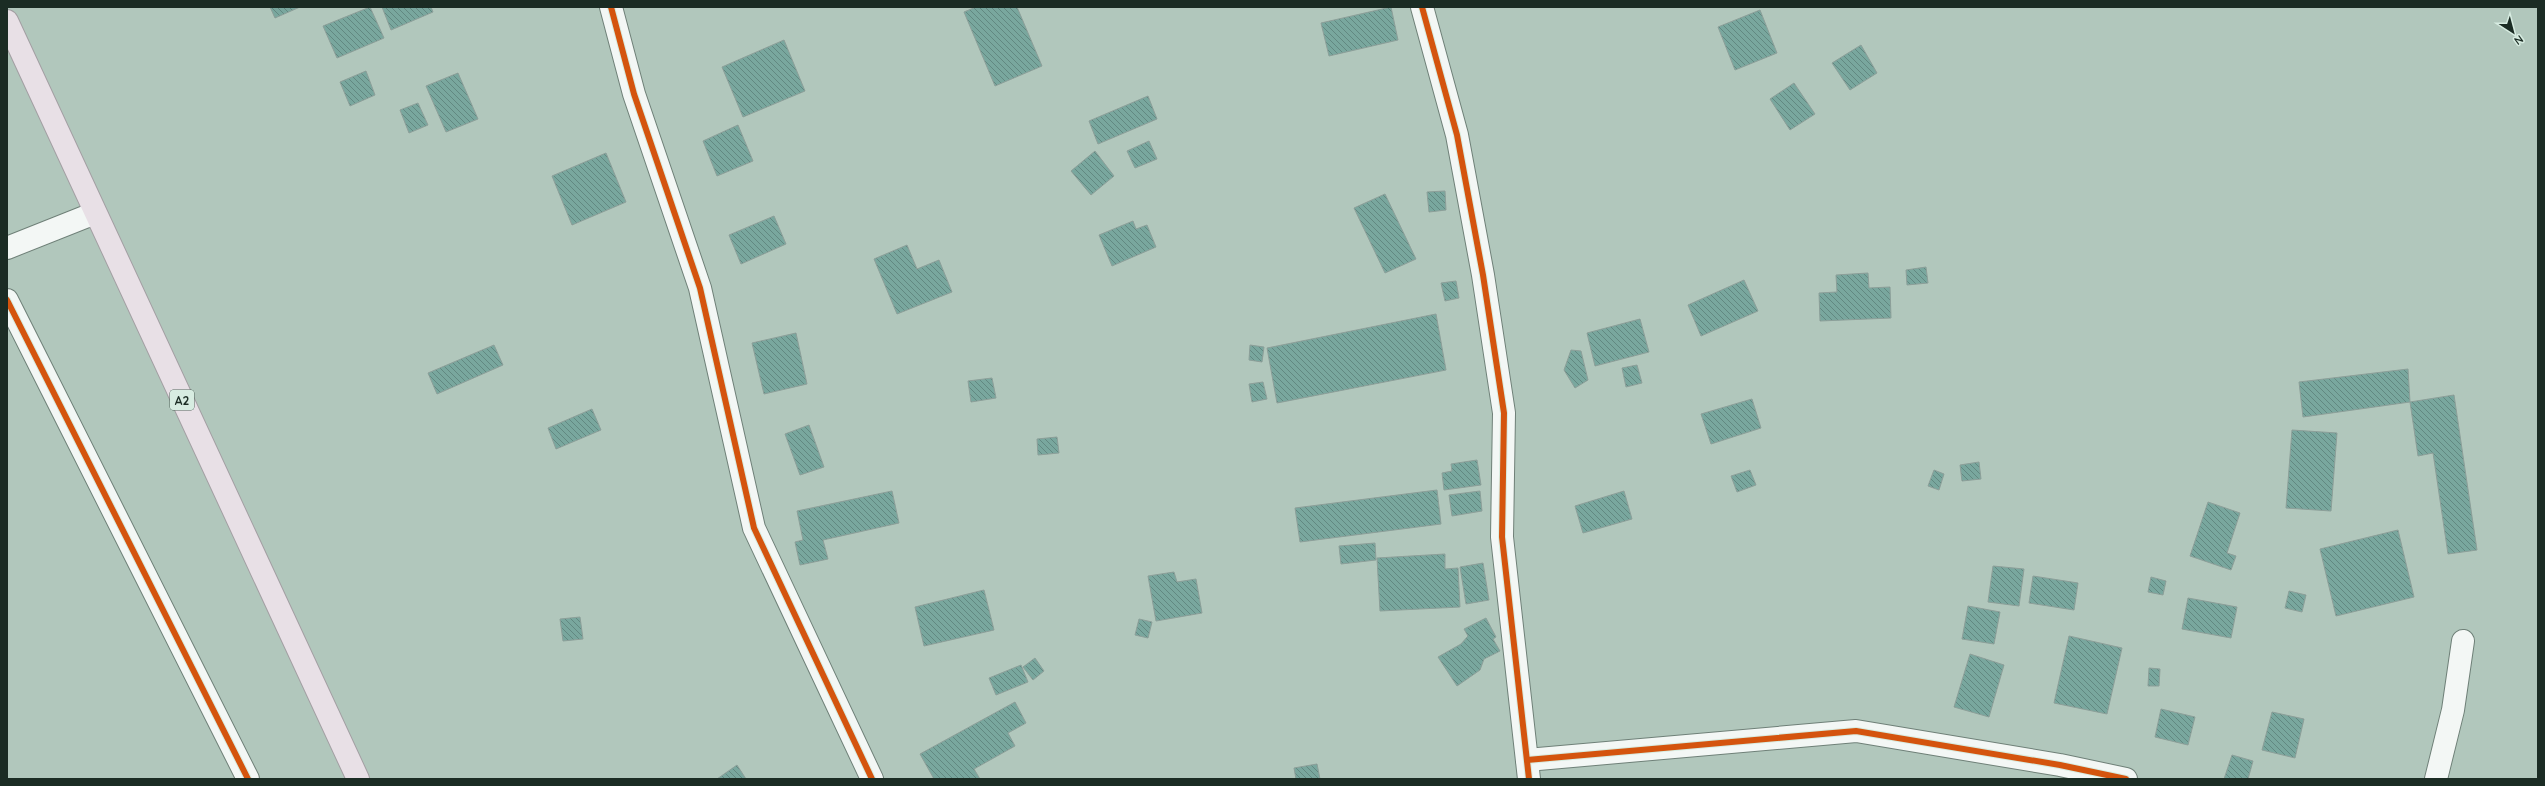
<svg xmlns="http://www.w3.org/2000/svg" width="2545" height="786" font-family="Quicksand,sans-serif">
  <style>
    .building { fill: url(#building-back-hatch); stroke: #8c9f99 }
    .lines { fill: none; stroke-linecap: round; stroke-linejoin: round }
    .minor-casing { stroke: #6f8078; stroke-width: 24 }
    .trunk-casing { stroke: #a39fa3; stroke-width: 24 }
    .minor { stroke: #f3f7f5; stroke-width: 22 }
    .trunk { stroke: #e8e0e6; stroke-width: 22 }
    .cycleway-casing { stroke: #d7ece1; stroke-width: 8 }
    .cycleway { stroke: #d4540e; stroke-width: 6 }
    .labels { text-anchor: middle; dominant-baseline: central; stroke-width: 3; stroke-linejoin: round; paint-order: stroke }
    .shield { fill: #d7ece1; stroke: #53665d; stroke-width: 1 }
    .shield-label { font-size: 12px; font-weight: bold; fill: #1b2c24 }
  </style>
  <defs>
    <pattern id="building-back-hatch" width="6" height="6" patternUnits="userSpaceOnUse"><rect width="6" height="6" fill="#79a79e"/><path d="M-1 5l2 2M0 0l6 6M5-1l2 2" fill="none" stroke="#628881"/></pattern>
  </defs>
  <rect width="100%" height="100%" fill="#b1c7bc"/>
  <g class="building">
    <polygon points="270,7 300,7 275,18"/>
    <polygon points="370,7 384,38 337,58 323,26"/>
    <polygon points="382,7 431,7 433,12 391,30"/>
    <polygon points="976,7 1017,7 1042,66 995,86 964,12"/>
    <polygon points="1391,7 1398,40 1329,56 1321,23"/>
    <polygon points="1760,10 1777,53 1735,70 1718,27"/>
    <polygon points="784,40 805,91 743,117 722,67"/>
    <polygon points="1861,45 1877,73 1850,90 1832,63"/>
    <polygon points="366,71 375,95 350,106 340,82"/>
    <polygon points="458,73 478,119 446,132 426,86"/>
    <polygon points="1794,83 1815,114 1790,130 1770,99"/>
    <polygon points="1148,96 1157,119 1098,144 1089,121"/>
    <polygon points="418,103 428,125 409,133 400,110"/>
    <polygon points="738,125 753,161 717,176 703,141"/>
    <polygon points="1149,141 1157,159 1135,168 1127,151"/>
    <polygon points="1095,151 1114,176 1091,195 1071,171"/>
    <polygon points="606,153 626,202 572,225 552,176"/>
    <polygon points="1445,191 1446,210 1429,212 1427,192"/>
    <polygon points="1385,194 1416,259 1385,273 1354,208"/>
    <polygon points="774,216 786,244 741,264 729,235"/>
    <polygon points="1133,221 1136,229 1147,225 1156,247 1112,266 1099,235"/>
    <polygon points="907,245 917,269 939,260 952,292 897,314 874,259"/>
    <polygon points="1926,267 1928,283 1907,285 1906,270"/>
    <polygon points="1868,273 1869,288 1890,287 1891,318 1820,321 1819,293 1837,292 1836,275"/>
    <polygon points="1744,280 1758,311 1701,336 1688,305"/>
    <polygon points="1456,281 1459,298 1445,301 1441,283"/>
    <polygon points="1436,314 1446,370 1277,403 1267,348"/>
    <polygon points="1640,319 1649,352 1595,366 1587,333"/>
    <polygon points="796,333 807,384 764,394 752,343"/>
    <polygon points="494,345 503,365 437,394 428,373"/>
    <polygon points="1250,345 1264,347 1262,362 1249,360"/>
    <polygon points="1571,350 1581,351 1588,380 1575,388 1564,370"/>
    <polygon points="1637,365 1642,383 1626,387 1622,368"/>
    <polygon points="2408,369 2410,402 2303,417 2299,382"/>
    <polygon points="992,378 996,398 971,402 968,381"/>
    <polygon points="1263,382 1267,399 1252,402 1249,384"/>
    <polygon points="2454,395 2477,550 2448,554 2433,453 2418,456 2410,402"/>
    <polygon points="1752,399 1761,428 1711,444 1701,414"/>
    <polygon points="592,409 601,430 556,449 548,428"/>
    <polygon points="809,425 824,467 800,475 785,434"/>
    <polygon points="2292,430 2337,433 2331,511 2286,508"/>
    <polygon points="1057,437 1059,453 1038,455 1037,439"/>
    <polygon points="1477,460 1481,485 1444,490 1442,473 1452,471 1451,464"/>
    <polygon points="1979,462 1981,479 1962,481 1960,465"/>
    <polygon points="1750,470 1756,485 1737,492 1731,476"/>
    <polygon points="1934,470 1944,474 1939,490 1928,486"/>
    <polygon points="1437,490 1441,524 1300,542 1295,508"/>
    <polygon points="892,491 899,523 823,540 828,559 800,565 795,542 803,540 797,511"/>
    <polygon points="1480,491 1482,511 1452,516 1449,495"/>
    <polygon points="1624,491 1632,519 1583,533 1575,506"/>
    <polygon points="2208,502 2240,513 2227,553 2236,556 2231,570 2190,556"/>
    <polygon points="2398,530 2414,597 2336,616 2320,549"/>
    <polygon points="1375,543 1376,560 1341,564 1339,546"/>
    <polygon points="1445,554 1445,569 1458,568 1460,607 1380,611 1377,558"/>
    <polygon points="1483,563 1489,600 1466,604 1460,567"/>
    <polygon points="1993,566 2024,569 2019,606 1988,602"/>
    <polygon points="1174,572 1177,582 1196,579 1202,613 1156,621 1148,576"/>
    <polygon points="2033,576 2078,583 2074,610 2029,603"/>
    <polygon points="2151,577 2166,581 2163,595 2148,592"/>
    <polygon points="984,590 994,630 924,646 915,607"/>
    <polygon points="2289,591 2306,595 2302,612 2285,608"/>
    <polygon points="2188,598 2237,607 2231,638 2182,629"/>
    <polygon points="1968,606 2000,612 1994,644 1962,639"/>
    <polygon points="580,617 583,639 563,641 560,619"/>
    <polygon points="1486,618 1496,637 1493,639 1500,651 1484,659 1480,670 1457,686 1438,657 1461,644 1468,636 1464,629"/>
    <polygon points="1139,619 1152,622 1148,638 1135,635"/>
    <polygon points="2069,636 2122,648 2107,714 2054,703"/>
    <polygon points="1970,654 2004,665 1989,717 1954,707"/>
    <polygon points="1035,658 1044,671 1033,680 1023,667"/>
    <polygon points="1021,665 1028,682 996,695 989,678"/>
    <polygon points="2149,668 2160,669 2159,686 2148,686"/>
    <polygon points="1015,702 1026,723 1008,733 1015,746 974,769 980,779 934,779 920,754"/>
    <polygon points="2161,709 2195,717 2188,745 2155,737"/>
    <polygon points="2272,712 2304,719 2295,758 2262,750"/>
    <polygon points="2232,755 2253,761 2248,779 2224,779"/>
    <polygon points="1317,764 1320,779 1296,779 1294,768"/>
    <polygon points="737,765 746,779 717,779"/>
  </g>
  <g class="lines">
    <defs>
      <g id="minor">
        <polyline points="611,7 634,94 700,288 754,528 872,779"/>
        <polyline points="1422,7 1457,135 1483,275 1504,413 1502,537 1529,779"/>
        <polyline points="7,248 95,213"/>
        <polyline points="7,300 248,779"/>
        <polyline points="1527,760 1856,731 2060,765 2126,779"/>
        <polyline points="2436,779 2453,710 2463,641"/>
      </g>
      <polyline id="trunk" points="7,21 358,779"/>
    </defs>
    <use href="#minor" class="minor-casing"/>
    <use href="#trunk" class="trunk-casing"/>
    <use href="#minor" class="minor"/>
    <use href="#trunk" class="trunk"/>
    <defs>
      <g id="cycleway">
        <polyline points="611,7 634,94 700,288 754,528 872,779"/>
        <polyline points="1422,7 1457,135 1483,275 1504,413 1502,537 1529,779"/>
        <polyline points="7,300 248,779"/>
        <polyline points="1527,760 1856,731 2060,765 2126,779"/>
      </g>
    </defs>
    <use href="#cycleway" class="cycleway-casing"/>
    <use href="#cycleway" class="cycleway"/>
  </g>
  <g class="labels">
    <rect class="shield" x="170" y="390" width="24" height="20" rx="3"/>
    <g class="shield-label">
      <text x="182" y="400">A2</text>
    </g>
  </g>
  <rect width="2545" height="786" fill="none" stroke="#1b2c24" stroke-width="16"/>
  <g transform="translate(2513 32) rotate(144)" stroke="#d7ece1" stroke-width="3" paint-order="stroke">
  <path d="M0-3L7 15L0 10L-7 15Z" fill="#1b2c24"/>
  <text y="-6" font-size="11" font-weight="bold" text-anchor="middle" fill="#1b2c24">N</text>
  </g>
</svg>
